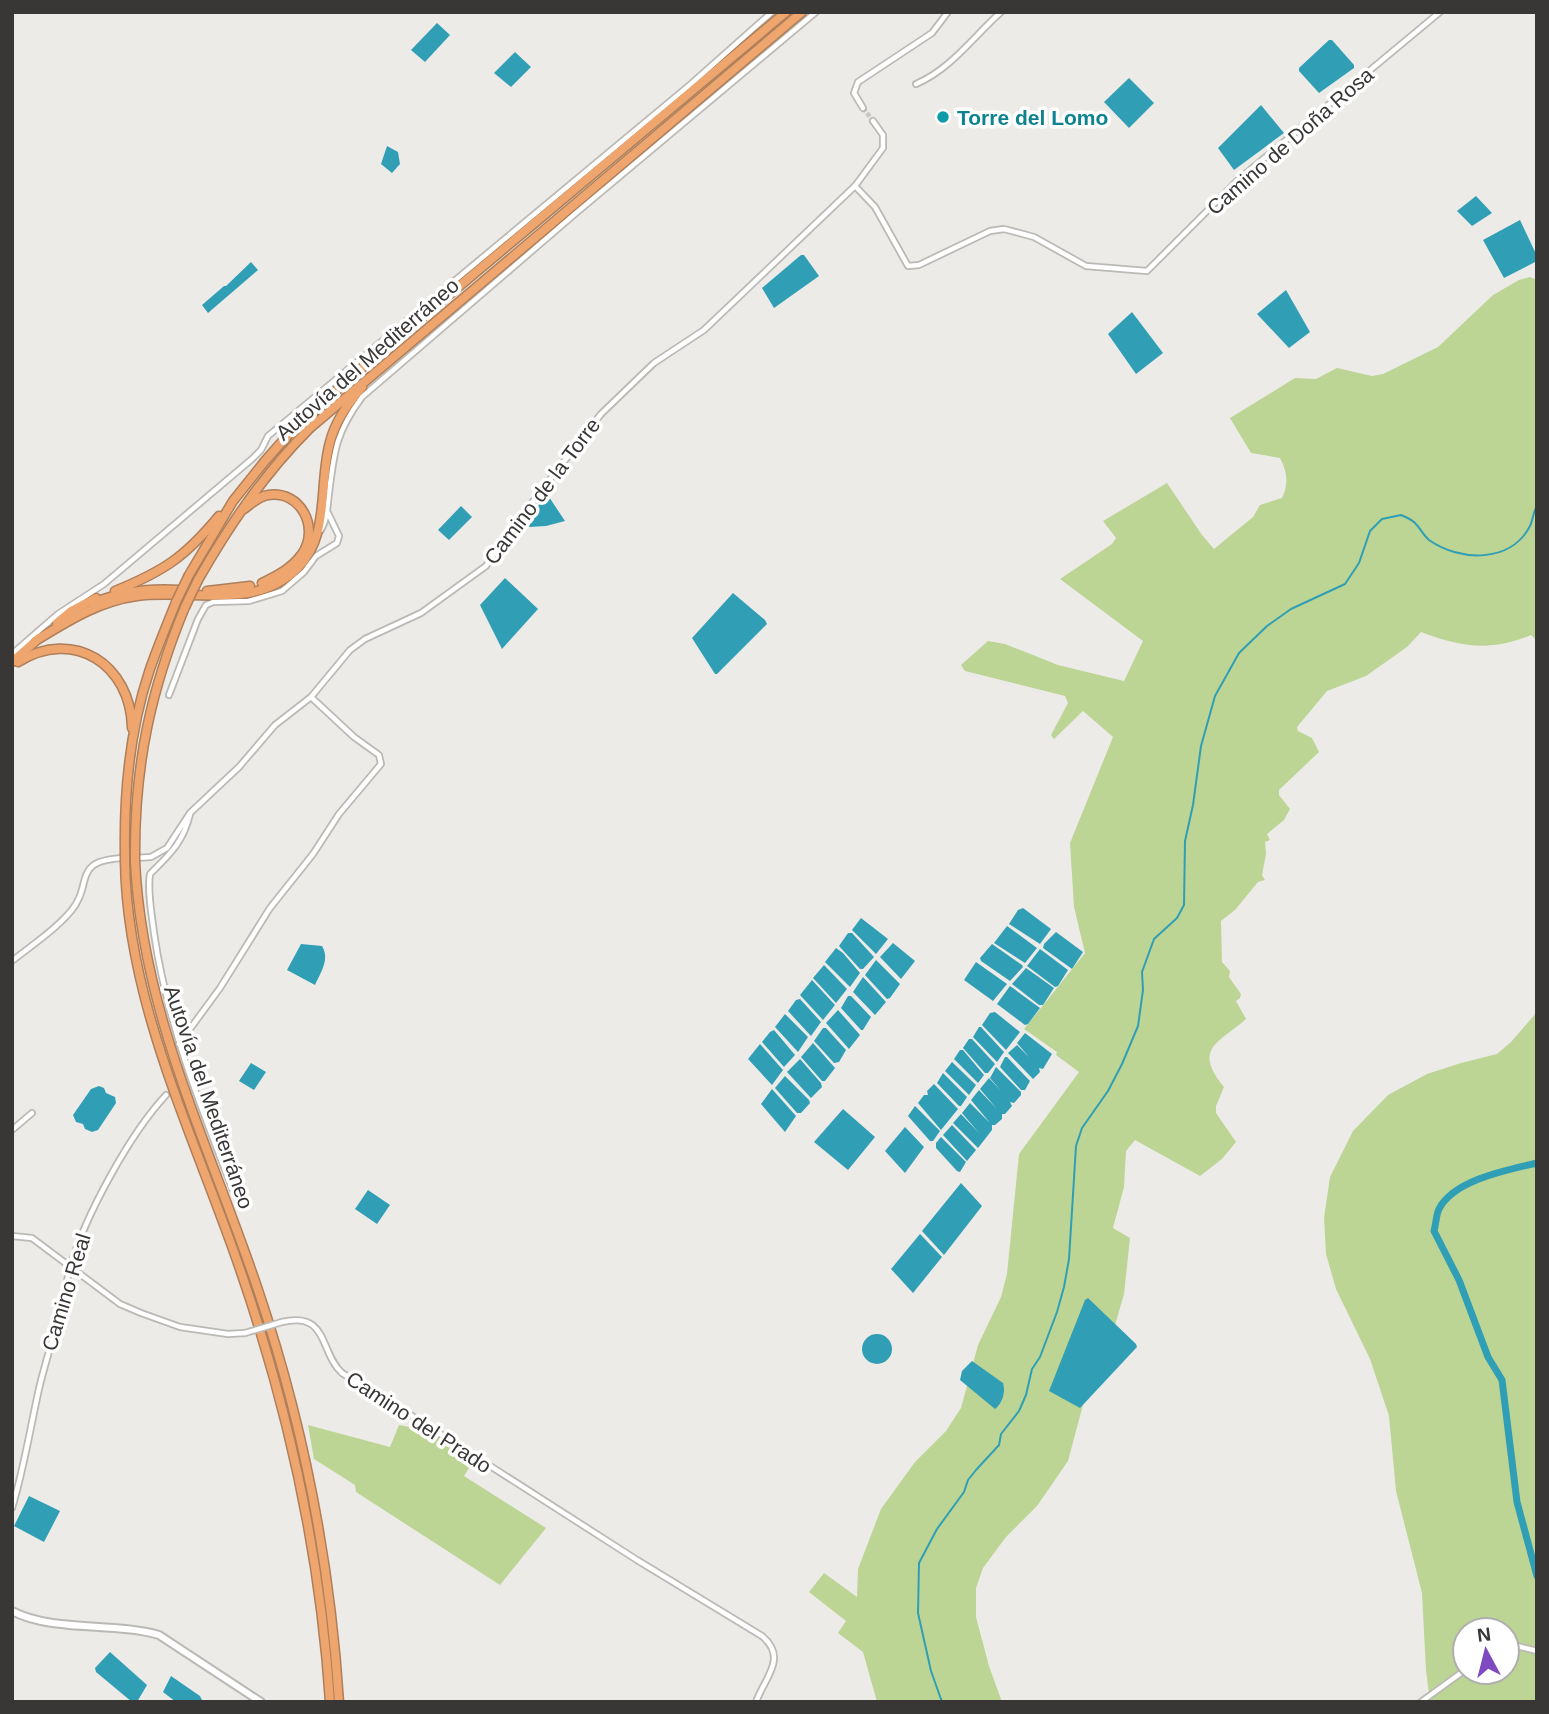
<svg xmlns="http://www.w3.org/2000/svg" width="1549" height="1714" font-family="Helvetica,sans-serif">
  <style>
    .green { fill: #bcd594; fill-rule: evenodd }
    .water { fill: #309fb5 }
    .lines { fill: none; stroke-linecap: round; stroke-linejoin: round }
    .stream { stroke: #309fb5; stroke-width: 2 }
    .river { stroke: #309fb5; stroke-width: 7 }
    .street-tunnel { stroke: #c9c7c4; stroke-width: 4.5; stroke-dasharray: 4.5 2; stroke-linecap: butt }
    .street-casing { stroke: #bab9b5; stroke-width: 8 }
    .secondary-casing { stroke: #bab9b5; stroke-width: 10 }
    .highway-casing { stroke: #ae7f5a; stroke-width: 11 }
    .street { stroke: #fff; stroke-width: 4.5 }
    .secondary { stroke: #fff; stroke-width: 6 }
    .highway { stroke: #eea66e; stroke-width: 8 }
    .street-bridge-casing { stroke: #bab9b5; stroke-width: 8; stroke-linecap: butt }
    .highway-bridge-casing { stroke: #ae7f5a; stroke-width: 11; stroke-linecap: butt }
    .street-bridge { stroke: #fff; stroke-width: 4.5 }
    .highway-bridge { stroke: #eea66e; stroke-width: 8 }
    .culture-dot { fill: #0f9aa8; stroke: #fff; stroke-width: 2.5 }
    .labels { text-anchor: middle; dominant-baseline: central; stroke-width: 7; stroke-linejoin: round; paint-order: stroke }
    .culture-label { font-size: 21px; font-weight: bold; fill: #0d838f; stroke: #fff; text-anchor: start }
    .street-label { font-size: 21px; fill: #383736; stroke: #fff }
  </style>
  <rect width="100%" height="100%" fill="#edebe8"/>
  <g class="green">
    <path d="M 1530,277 L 1537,280 L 1537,641 L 1531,635 C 1492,652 1460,647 1421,632 L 1407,647 L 1366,676 L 1327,691 L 1297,727 L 1298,731 L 1312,738 L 1319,752 L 1279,790 L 1279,795 L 1290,809 L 1284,820 L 1267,834 L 1270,840 L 1265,842 L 1266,854 L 1262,875 L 1265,880 L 1258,882 L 1235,910 L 1221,921 L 1222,962 L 1230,971 L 1229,977 L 1241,994 L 1240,998 L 1236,1001 L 1246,1019 C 1219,1043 1192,1048 1224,1087 L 1216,1106 L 1216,1113 L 1236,1142 L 1222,1159 L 1200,1176 L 1135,1140 L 1126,1151 L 1124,1187 L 1113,1228 L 1130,1238 L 1124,1294 L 1111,1339 L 1088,1386 L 1068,1461 L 1037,1506 L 1006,1537 L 983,1568 L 976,1588 L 976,1617 L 989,1666 L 1002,1702 L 877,1702 L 863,1652 L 838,1633 L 846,1621 L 809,1592 L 824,1573 L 857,1597 L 858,1569 L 881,1509 L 915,1462 L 946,1431 L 961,1408 L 978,1345 L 1001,1297 L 1007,1274 L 1019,1154 L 1079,1072 L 1056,1055 L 1057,1052 L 1024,1029 L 1085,953 L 1074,907 L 1070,843 L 1113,737 L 1083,711 L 1054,739 L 1051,735 L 1068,703 L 1065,696 L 965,671 L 961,665 L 988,641 L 1005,644 L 1058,665 L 1124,681 L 1143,641 L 1060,579 L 1112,544 L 1116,538 L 1103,521 L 1167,483 L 1202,535 L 1214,549 L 1253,517 L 1260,505 L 1282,498 C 1289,484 1287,471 1280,458 L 1251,453 L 1230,418 L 1295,378 L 1316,379 L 1337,368 L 1372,376 L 1383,374 L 1438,347 L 1493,295 L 1519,280 Z"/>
    <path d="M 1537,1012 L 1537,1702 L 1430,1702 L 1426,1670 L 1422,1593 L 1396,1491 L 1389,1416 L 1370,1359 L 1336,1289 L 1326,1254 L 1324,1218 L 1330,1177 L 1353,1131 L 1388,1095 L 1427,1074 L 1461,1063 L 1497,1054 L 1511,1042 ZM 1465,1630 L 1507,1630 L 1507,1672 L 1465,1672 Z"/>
    <polygon points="418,1423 474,1460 464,1476 546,1528 500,1585 356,1492 355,1485 314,1459 308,1425 390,1447 399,1425 410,1427"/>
  </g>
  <g class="water">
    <polygon points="437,23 450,35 425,62 411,50"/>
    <polygon points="1329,40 1332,40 1354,65 1354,68 1319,93 1299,71 1299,68"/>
    <polygon points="515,52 531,67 511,87 494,73"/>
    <polygon points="1129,78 1154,103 1129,128 1104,102"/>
    <polygon points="1261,105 1284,133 1234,170 1218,148"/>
    <polygon points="387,146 398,152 400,164 392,173 381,164"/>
    <polygon points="1476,196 1492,213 1472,226 1457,211"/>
    <polygon points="1520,220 1537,256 1537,261 1504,278 1483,240"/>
    <polygon points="801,255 804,255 819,276 774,308 762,288"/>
    <polygon points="251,262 258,270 208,313 202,305 224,286 226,286"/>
    <polygon points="1286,290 1310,332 1289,348 1257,314"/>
    <polygon points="1132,312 1163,353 1136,374 1108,334"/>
    <polygon points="547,494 565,521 546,526 529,527 526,522"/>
    <polygon points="461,506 472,517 449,540 438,530"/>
    <polygon points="505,578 538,609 502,649 480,605"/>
    <polygon points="733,593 765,620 767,624 717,674 715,674 692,638"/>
    <polygon points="1023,908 1051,929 1040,944 1009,924 1018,910"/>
    <polygon points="861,918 888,939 876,954 852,930"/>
    <polygon points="1007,926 1037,948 1025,963 994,943"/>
    <polygon points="1056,932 1083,952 1072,969 1043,948 1044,944"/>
    <polygon points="848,933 852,933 874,957 863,969 860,969 839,946"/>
    <polygon points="893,943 915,961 901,979 880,957"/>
    <path d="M 301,944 L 322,946 C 330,959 321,972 315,985 L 287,970 Z"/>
    <polygon points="992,944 1022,965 1023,967 1010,981 981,961 980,958"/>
    <polygon points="836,948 843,953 860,973 850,987 825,962"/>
    <polygon points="1040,949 1068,970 1058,986 1055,987 1027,966"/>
    <polygon points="876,960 900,984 890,998 887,999 865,975"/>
    <polygon points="976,962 1007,984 993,1001 964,980"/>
    <polygon points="824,965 847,989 836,1003 813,978"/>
    <polygon points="1026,968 1054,988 1043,1005 1039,1005 1012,984"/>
    <polygon points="863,977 886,1002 875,1015 853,992"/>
    <polygon points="812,980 835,1005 823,1020 800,995"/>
    <polygon points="1010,986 1040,1008 1028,1024 1025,1025 997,1004"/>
    <polygon points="848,996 851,996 871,1017 863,1030 861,1030 841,1008"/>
    <polygon points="800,999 821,1022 811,1036 788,1011 796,1000"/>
    <polygon points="838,1010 860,1035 849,1049 826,1023"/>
    <polygon points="995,1012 1020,1032 1006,1050 982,1025 990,1013"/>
    <polygon points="785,1014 808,1037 798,1052 775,1027"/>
    <polygon points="979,1027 981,1027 1004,1052 997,1062 973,1037"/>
    <polygon points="823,1028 826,1028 846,1050 839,1062 834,1063 814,1041"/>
    <polygon points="774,1030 795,1055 784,1067 762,1042 770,1032"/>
    <polygon points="1025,1033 1052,1054 1043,1069 1039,1068 1040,1072 1033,1079 1008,1053 1017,1045 1029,1057 1017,1043"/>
    <polygon points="969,1039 972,1039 995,1064 988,1073 985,1073 963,1048"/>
    <polygon points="813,1043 835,1068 825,1081 822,1081 801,1057"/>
    <polygon points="760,1044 783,1070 772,1085 748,1059"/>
    <polygon points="960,1050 963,1050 984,1075 978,1083 954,1059"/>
    <polygon points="1005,1057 1007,1057 1030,1081 1025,1090 1021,1090 1000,1067"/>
    <polygon points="800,1059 821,1083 822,1087 811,1098 787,1072"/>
    <polygon points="952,1062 976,1085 969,1095 945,1071"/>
    <polygon points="251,1063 266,1072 254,1090 239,1081"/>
    <polygon points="996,1067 1021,1092 1021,1095 1014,1103 1010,1102 1012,1106 1005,1114 1002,1114 1002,1119 995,1125 992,1125 992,1130 978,1148 953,1123 961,1114 979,1133 962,1113 970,1103 990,1123 971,1100 979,1090 997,1109 980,1089 989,1078 1001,1091 990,1078"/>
    <polygon points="943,1073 967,1097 961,1106 959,1106 937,1083"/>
    <polygon points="785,1076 809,1100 810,1103 801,1113 797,1113 775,1088"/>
    <polygon points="934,1084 958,1109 941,1130 918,1103 924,1095 928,1095 927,1091"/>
    <polygon points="99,1086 104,1088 106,1093 115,1097 116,1103 98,1130 92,1132 85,1129 83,1124 76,1122 73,1115 91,1089"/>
    <polygon points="772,1089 796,1116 785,1132 761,1104"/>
    <polygon points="915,1106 940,1131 933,1141 930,1141 908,1116"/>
    <polygon points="843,1109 875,1137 848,1170 814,1142"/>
    <polygon points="952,1125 976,1150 967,1161 943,1135"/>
    <polygon points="905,1127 924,1147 905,1173 885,1151"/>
    <polygon points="941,1137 966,1162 960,1172 957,1171 936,1148 936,1143"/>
    <polygon points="961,1183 982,1206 944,1255 922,1231"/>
    <polygon points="368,1190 390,1205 377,1224 355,1209"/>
    <polygon points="920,1234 942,1257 913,1293 891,1269"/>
    <polygon points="1088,1298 1136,1344 1137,1347 1080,1408 1049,1391 1085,1300"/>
    <circle cx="877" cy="1349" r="15"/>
    <path d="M 972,1361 L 1003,1383 C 1006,1392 1002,1404 995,1409 L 960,1380 L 962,1371 Z"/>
    <polygon points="29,1496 60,1511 44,1542 14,1526"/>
    <polygon points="110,1652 147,1685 137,1702 132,1702 96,1672 95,1668"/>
    <polygon points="171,1676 200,1696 202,1700 201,1702 176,1702 163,1692"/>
  </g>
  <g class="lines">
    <path class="stream" d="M 942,1702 L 931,1671 L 918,1613 L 919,1563 L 937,1529 L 964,1492 L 968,1480 L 976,1470 L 999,1445 L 1001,1434 L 1019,1411 L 1026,1395 L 1032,1369 L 1040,1357 L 1057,1312 L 1064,1287 L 1069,1259 L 1076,1146 L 1082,1128 L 1108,1091 L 1122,1064 L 1138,1026 L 1143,990 L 1142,972 L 1154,939 L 1177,918 L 1184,905 L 1185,841 L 1193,805 L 1201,746 L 1215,696 L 1239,653 L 1267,626 L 1291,609 L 1345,584 L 1359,563 L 1370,531 L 1382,519 L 1401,515 C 1406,517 1412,520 1415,523 C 1421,529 1423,535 1429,540 C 1460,562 1511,563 1530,526 C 1533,520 1533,512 1537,506"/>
    <path class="river" d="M 1537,1163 C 1507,1170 1454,1180 1439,1209 C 1436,1215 1436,1224 1434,1231 L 1459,1280 L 1488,1357 L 1502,1380 L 1517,1502 L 1537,1576"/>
    <polyline class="street-tunnel" points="863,108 873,121"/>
    <defs>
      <g id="street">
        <path d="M 916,84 C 951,69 973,37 1001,12"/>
        <polyline points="863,108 854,93 858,82 932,33 948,12"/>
        <polyline points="855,186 875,207 908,266 919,265 990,231 1004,229 1034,237 1086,266 1147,271 1238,180 1440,12"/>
        <path d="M 321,530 C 328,517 327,507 329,493 C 334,451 336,432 362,397 L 576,213 L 816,12"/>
        <polyline points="12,654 58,614 104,584 252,459 261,450 268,436 691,84 772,12"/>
        <polyline points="169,695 198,619 206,605 213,602 249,601 282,591 304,572 316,556 337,543 339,536 328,513"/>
        <path d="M 190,814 C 183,843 170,854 150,874 C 147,892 152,915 154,933 C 167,1023 200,1106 233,1190"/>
        <polyline points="136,858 151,857 167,848 190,813 239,767 275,725 311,697 350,650 365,639 421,613 486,566 513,527 601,414 654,363 704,330 855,186 883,148 883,135 873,121"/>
        <path d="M 12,961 C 32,945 54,931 71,911 C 94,884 70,859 127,858"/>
        <polyline points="179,1044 220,988 270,908 313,854 339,814 381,764 379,755 354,737 311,697"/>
        <polyline points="12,1130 32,1113"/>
        <polyline points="12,1236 32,1238 120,1304 141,1313 180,1327 228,1334 245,1333"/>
        <path d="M 282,1322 C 329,1311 319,1352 342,1373 L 420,1421 L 637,1560 L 762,1636 C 788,1658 765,1677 756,1702"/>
        <path d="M 12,1508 C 23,1472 29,1435 37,1398 C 43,1368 53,1340 61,1310 C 65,1297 66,1282 70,1268 C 85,1216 129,1135 166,1095"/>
        <polyline points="1507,1647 1517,1646 1537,1651"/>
        <polyline points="1421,1702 1465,1670"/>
      </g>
      <path id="secondary" d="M 12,1611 C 52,1632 114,1622 159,1635 L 261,1702"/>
      <g id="highway">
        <path d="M 244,509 C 251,504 259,496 268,495 C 301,490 320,528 302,554 C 292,568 277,576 262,583"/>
        <polyline points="189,575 233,501 265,461 288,435 357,372 786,12"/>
        <path d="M 198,580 C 230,524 264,474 310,428 L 802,12"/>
        <path d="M 115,591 C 164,571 185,557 219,516"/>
        <polyline points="207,591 250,586"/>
        <path d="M 93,603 C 122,591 150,588 180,590"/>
        <polyline points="57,623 71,611 96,598"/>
        <path d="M 35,641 C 68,621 99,601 137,596 C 189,589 254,611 297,569 C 331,535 318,485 330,442 C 335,422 348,403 362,387"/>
        <polyline points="12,662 39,638"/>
        <path d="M 18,662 C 74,627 131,665 132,728"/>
        <path d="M 135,852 C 135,763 151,689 185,607"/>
        <path d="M 125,853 C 124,793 130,729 149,672 C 157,648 167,625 176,602"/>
        <path d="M 125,861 C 127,998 189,1125 234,1252 C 285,1395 320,1549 330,1702"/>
        <path d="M 135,861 C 142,1013 209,1145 257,1287 C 302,1420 330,1562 339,1702"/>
      </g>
    </defs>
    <use href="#street" class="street-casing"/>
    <use href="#secondary" class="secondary-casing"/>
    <use href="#highway" class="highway-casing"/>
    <use href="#street" class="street"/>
    <use href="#secondary" class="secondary"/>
    <use href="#highway" class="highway"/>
    <defs>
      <polyline id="street-bridge" points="245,1333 282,1322"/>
      <g id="highway-bridge">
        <polyline points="176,602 189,575"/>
        <polyline points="185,607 198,580"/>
        <polyline points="135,852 135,861"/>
        <polyline points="125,853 125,861"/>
      </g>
    </defs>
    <use href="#street-bridge" class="street-bridge-casing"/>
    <use href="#highway-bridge" class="highway-bridge-casing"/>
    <use href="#street-bridge" class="street-bridge"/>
    <use href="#highway-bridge" class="highway-bridge"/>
  </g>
  <circle class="culture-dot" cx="943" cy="117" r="7"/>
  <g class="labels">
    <g class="culture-label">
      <text x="957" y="117">Torre del Lomo</text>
    </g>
    <g class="street-label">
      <text transform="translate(1290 141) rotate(-41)">Camino de Doña Rosa</text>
      <text transform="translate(367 359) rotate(-41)">Autovía del Mediterráneo</text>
      <text transform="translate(542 491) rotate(-53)">Camino de la Torre</text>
      <text transform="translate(209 1097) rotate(71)">Autovía del Mediterráneo</text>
      <text transform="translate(66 1292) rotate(-73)">Camino Real</text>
      <text transform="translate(419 1422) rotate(33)">Camino del Prado</text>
    </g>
  </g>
  <rect width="1549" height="1714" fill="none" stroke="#383736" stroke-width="28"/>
  <g transform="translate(1486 1651) rotate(353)"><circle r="33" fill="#ffffff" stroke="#afafaf" stroke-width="2"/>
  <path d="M0-5L12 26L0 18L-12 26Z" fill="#7e49c1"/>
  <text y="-10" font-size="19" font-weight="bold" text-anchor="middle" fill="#383736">N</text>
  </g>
</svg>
